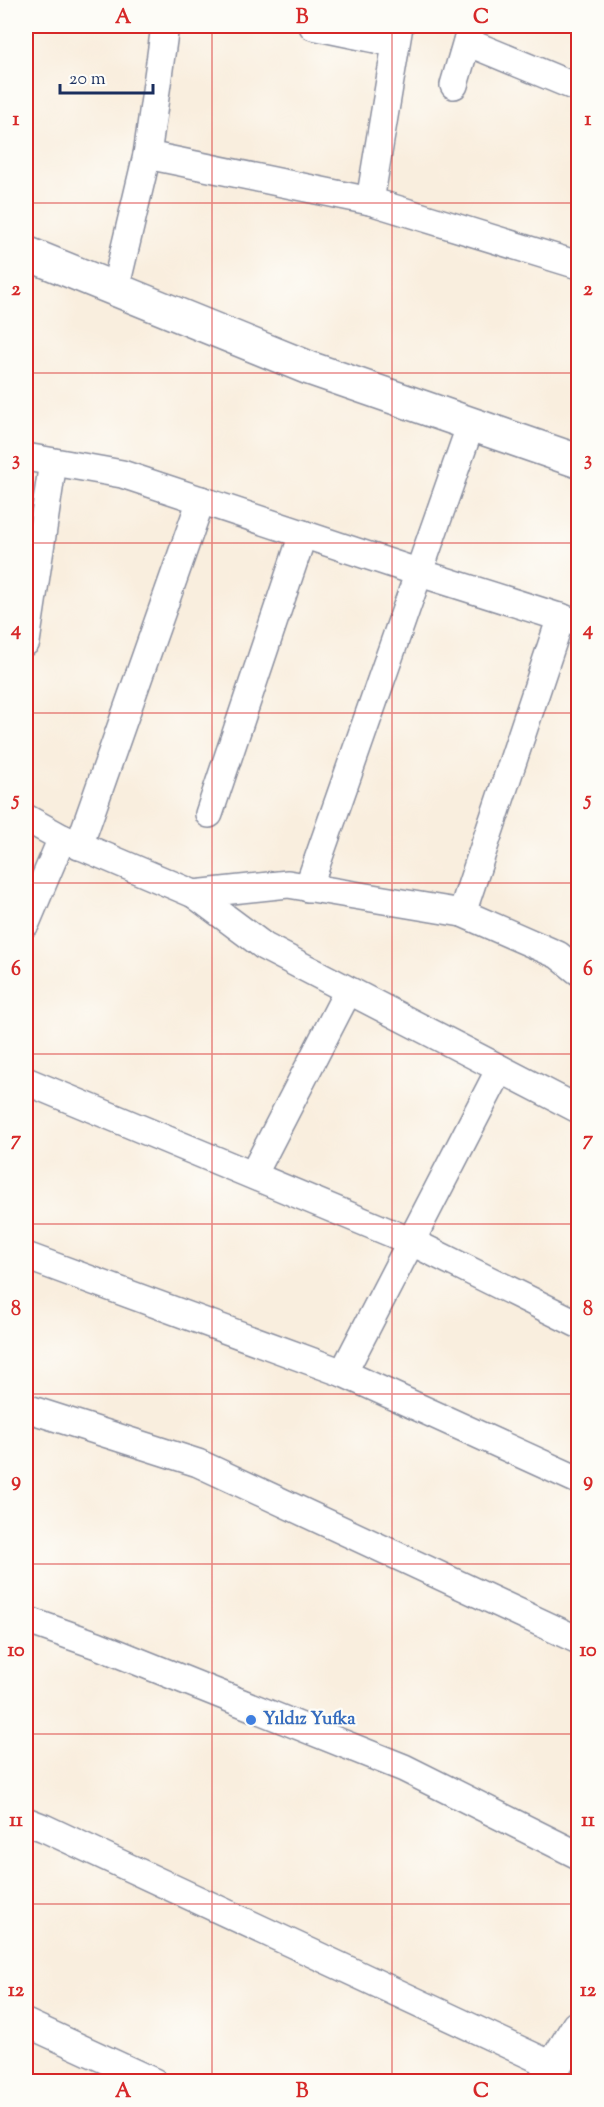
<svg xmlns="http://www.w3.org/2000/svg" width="604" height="2107" font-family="'Sorts Mill Goudy',serif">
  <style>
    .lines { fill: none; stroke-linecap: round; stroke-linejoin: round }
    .minor-casing { stroke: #8a8e9e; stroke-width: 30 }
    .secondary-casing { stroke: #8a8e9e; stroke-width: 36 }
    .minor { stroke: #fff; stroke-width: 27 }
    .secondary { stroke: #fff; stroke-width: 33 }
    .grid { fill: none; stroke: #d62828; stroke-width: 1.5; stroke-opacity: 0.55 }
    .shop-dot { fill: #3f7fe0; stroke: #fdfcf7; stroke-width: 2 }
    .labels { text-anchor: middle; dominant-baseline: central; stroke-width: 4.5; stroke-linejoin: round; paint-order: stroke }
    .shop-label { font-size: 18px; font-weight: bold; fill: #366cbe; stroke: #fdfcf7; text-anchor: start }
    .neatline { fill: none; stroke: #d62828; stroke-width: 2 }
    .grid-label { font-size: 20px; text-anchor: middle; font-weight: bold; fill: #d62828 }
  </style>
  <rect width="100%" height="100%" fill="#fdfcf7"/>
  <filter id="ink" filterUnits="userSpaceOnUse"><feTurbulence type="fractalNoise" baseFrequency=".0167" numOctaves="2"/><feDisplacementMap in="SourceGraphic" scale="12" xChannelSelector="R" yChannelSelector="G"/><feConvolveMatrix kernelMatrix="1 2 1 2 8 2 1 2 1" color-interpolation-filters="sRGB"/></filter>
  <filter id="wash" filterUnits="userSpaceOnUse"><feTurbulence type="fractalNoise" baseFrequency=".008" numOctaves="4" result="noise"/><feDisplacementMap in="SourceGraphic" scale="24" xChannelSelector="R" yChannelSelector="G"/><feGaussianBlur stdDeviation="1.35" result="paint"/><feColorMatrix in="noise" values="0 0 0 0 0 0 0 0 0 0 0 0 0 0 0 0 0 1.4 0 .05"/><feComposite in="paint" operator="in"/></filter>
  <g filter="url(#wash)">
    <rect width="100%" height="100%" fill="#f9eede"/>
  </g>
  <g filter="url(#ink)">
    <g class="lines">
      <defs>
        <g id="minor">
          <polyline points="313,26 395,43"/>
          <polyline points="467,42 578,88"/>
          <polyline points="454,85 471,27"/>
          <polyline points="147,155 370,201 578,265"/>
          <polyline points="370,201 399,26"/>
          <polyline points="115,290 147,155 165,26"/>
          <polyline points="26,457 122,474 417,572 578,623"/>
          <polyline points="26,642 53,462"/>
          <polyline points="209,814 303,534"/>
          <polyline points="26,818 62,838 194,894 265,947 578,1109"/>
          <polyline points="79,846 201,500"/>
          <polyline points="308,888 471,424"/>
          <polyline points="194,894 288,884 462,913 558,955 578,971"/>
          <polyline points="462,913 561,617"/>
          <polyline points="26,923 62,838"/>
          <polyline points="26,1081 410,1241 578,1324"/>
          <polyline points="253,1175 348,991"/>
          <polyline points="26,1256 343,1373 578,1480"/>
          <polyline points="343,1373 500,1069"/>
          <polyline points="26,1408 198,1463 578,1640"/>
          <polyline points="26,1620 97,1645 404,1768 578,1855"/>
          <polyline points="26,1821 44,1828 554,2066"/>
          <polyline points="26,2023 154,2082"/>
        </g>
        <g id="secondary">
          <polyline points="26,253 309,368 578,461"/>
          <polyline points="544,2082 578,2027"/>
        </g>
      </defs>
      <use href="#minor" class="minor-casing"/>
      <use href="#secondary" class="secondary-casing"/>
      <use href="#minor" class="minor"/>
      <use href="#secondary" class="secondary"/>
    </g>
  </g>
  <path class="grid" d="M 212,26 L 212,2082M 392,26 L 392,2082M 26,203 L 578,203M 26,373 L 578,373M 26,543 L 578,543M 26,713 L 578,713M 26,883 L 578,883M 26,1054 L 578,1054M 26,1224 L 578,1224M 26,1394 L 578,1394M 26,1564 L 578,1564M 26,1734 L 578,1734M 26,1904 L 578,1904"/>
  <circle class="shop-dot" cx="251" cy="1720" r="6"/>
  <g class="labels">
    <g class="shop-label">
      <text x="263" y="1720">Yıldız Yufka</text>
    </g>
  </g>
  <rect width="604" height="2107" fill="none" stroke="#fdfcf7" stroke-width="66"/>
  <path d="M60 84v9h93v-9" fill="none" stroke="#1b2f5e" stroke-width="3"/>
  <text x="69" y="84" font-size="18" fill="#1b2f5e" stroke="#fdfcf7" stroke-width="4.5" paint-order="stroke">20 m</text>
  <rect x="33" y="33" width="538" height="2041" class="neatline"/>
  <g class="grid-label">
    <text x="123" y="23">A</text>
    <text x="302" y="23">B</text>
    <text x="481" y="23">C</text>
    <text x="16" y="125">1</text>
    <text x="588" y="125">1</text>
    <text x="16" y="295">2</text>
    <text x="588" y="295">2</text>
    <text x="16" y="465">3</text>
    <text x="588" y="465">3</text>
    <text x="16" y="635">4</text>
    <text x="588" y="635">4</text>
    <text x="16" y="805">5</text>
    <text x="588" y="805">5</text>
    <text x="16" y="975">6</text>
    <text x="588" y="975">6</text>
    <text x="16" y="1145">7</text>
    <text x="588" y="1145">7</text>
    <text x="16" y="1315">8</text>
    <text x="588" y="1315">8</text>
    <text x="16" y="1486">9</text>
    <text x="588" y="1486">9</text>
    <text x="16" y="1656">10</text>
    <text x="588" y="1656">10</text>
    <text x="16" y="1826">11</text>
    <text x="588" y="1826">11</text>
    <text x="16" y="1996">12</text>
    <text x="588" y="1996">12</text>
    <text x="123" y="2097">A</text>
    <text x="302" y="2097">B</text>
    <text x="481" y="2097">C</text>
  </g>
</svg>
